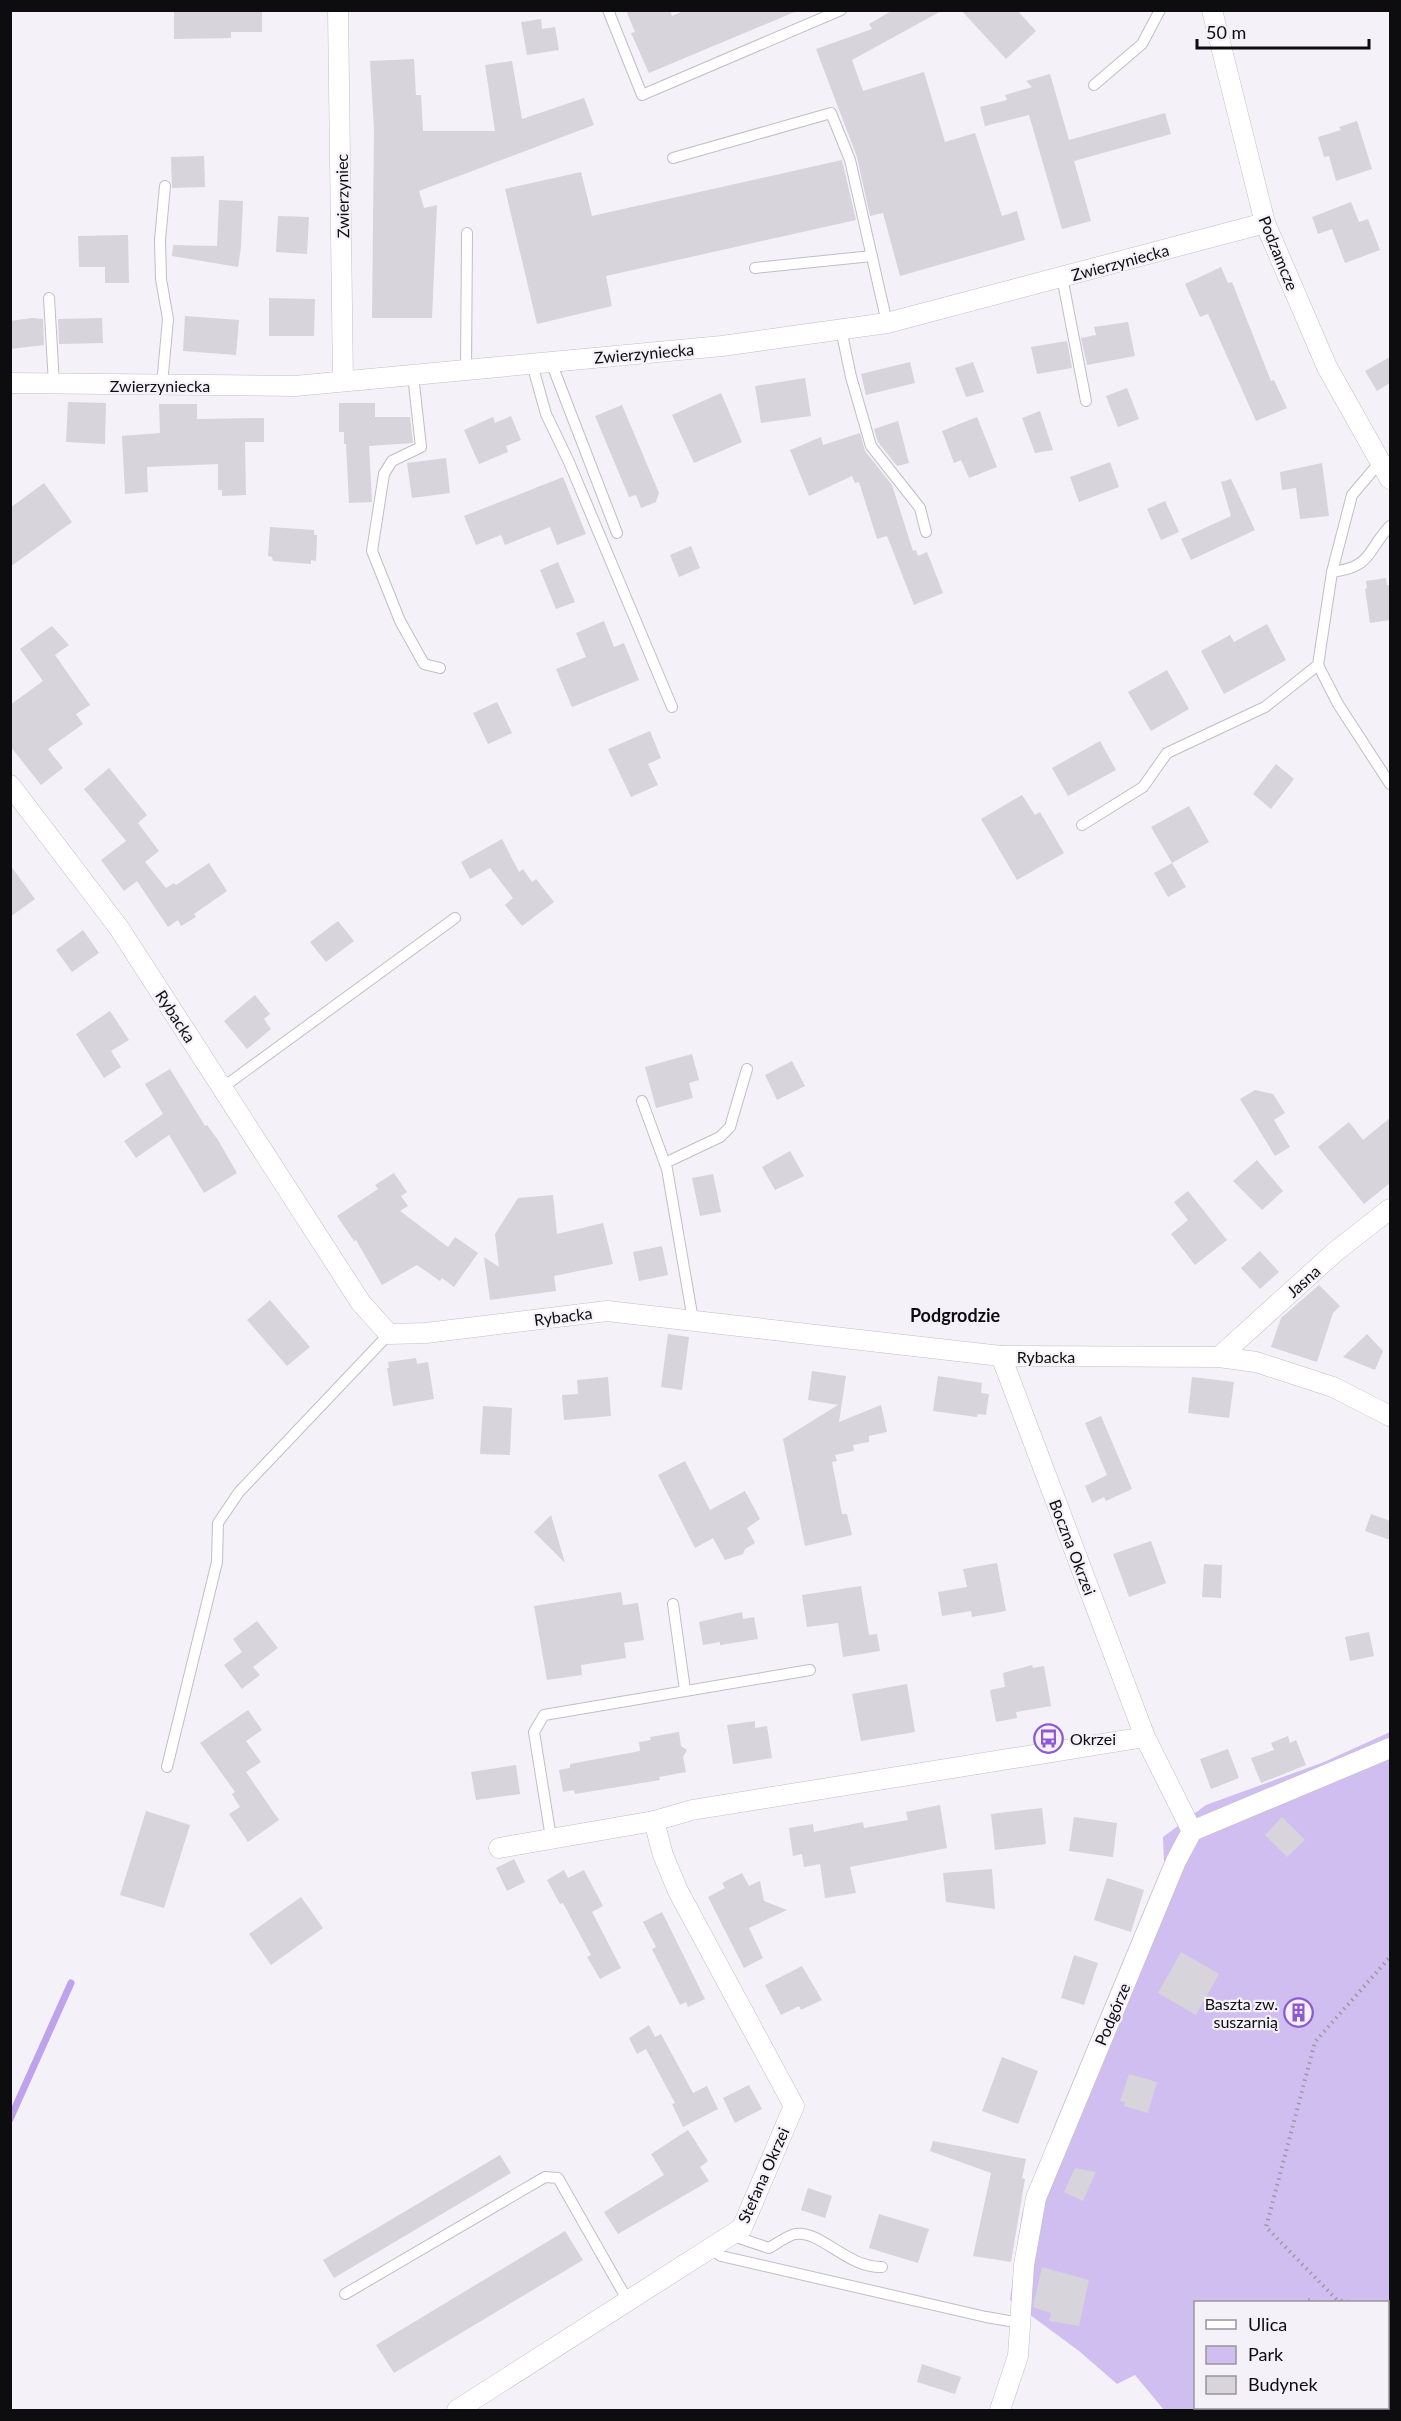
<svg xmlns="http://www.w3.org/2000/svg" width="1401" height="2421" font-family="Lato,sans-serif">
  <style>
    .green { fill: #d0bef1; fill-rule: evenodd }
    .lines { fill: none; stroke-linecap: round; stroke-linejoin: round }
    .stream { stroke: #bea2eb; stroke-width: 7 }
    .building { fill: #d7d4db }
    .service-casing { stroke: #c1bec5; stroke-width: 12 }
    .minor-casing { stroke: #c1bec5; stroke-width: 21 }
    .path { stroke: #9c9a9f; stroke-width: 4; stroke-dasharray: 1.5 4.5; stroke-linecap: butt }
    .service { stroke: #fff; stroke-width: 10 }
    .minor { stroke: #fff; stroke-width: 20 }
    .labels { text-anchor: middle; dominant-baseline: central; stroke-width: 4.5; stroke-linejoin: round; paint-order: stroke }
    .street-label { font-size: 16px; fill: #0d0c0e; stroke: #f4f1f8 }
    .poi-label { font-size: 16px; fill: #0d0c0e; stroke: #f4f1f8; text-anchor: start }
    .neighbourhood-label { font-size: 18px; font-weight: bold; fill: #0d0c0e; stroke: #f4f1f8 }
  </style>
  <rect width="100%" height="100%" fill="#f4f1f8"/>
  <path class="green" d="M 1390,1732 L 1390,2410 L 1164,2410 L 1135,2375 L 1117,2384 L 1079,2351 L 1010,2300 L 1022,2214 L 1055,2124 L 1164,1862 L 1163,1837 L 1206,1805 L 1324,1762 ZM 1196,2302 L 1388,2302 L 1388,2408 L 1196,2408 Z"/>
  <g class="lines">
    <polyline class="stream" points="10,2119 71,1983"/>
  </g>
  <g class="building">
    <polygon points="174,10 262,10 262,32 231,32 231,38 174,39"/>
    <polygon points="626,10 670,10 672,16 686,10 797,11 649,73 631,33 635,32"/>
    <polygon points="893,10 943,10 852,60 863,91 924,72 945,142 975,133 1002,216 1017,211 1025,240 900,276 883,213 870,216 857,157 816,49 872,29 869,24"/>
    <polygon points="961,10 1017,10 1036,31 1006,59"/>
    <polygon points="541,19 542,29 555,27 559,50 527,55 521,22"/>
    <polygon points="414,59 416,95 421,95 423,131 495,131 485,65 512,61 522,119 584,98 594,125 419,191 424,208 437,205 432,318 372,318 374,130 370,61"/>
    <polygon points="1050,74 1069,140 1165,113 1171,134 1074,161 1091,221 1062,229 1029,115 985,126 980,107 1007,100 1005,95 1032,87 1026,81"/>
    <polygon points="1357,121 1372,169 1336,181 1329,156 1324,157 1318,137 1341,130 1339,127"/>
    <polygon points="204,156 205,187 172,188 171,157"/>
    <polygon points="842,160 856,220 606,276 612,306 537,324 505,189 581,172 592,216"/>
    <polygon points="219,200 243,201 241,247 238,267 172,256 173,245 217,246"/>
    <polygon points="1351,202 1359,222 1368,219 1380,250 1345,263 1332,229 1318,234 1312,217"/>
    <polygon points="278,216 309,217 307,254 276,252"/>
    <polygon points="128,235 129,283 105,283 105,267 79,267 78,236"/>
    <polygon points="1221,267 1228,283 1232,282 1271,381 1274,380 1287,408 1256,421 1208,314 1200,317 1185,284"/>
    <polygon points="269,298 315,299 314,336 269,336"/>
    <polygon points="185,316 239,320 236,355 183,351"/>
    <polygon points="32,318 43,319 44,345 10,349 10,321"/>
    <polygon points="102,318 103,343 59,344 58,319"/>
    <polygon points="1128,322 1135,356 1087,365 1081,338 1096,335 1094,327"/>
    <polygon points="1067,341 1072,368 1037,374 1031,347"/>
    <polygon points="1390,357 1390,383 1377,391 1365,371"/>
    <polygon points="910,362 915,383 866,395 861,374"/>
    <polygon points="973,362 984,392 966,397 955,368"/>
    <polygon points="805,378 811,416 761,423 755,386"/>
    <polygon points="1127,388 1139,419 1118,427 1106,396"/>
    <polygon points="721,393 742,442 694,463 672,415"/>
    <polygon points="68,402 106,403 105,444 66,442"/>
    <polygon points="339,403 375,403 375,417 410,417 413,443 369,446 372,502 349,503 346,444 344,444 344,432 339,432"/>
    <polygon points="159,404 197,404 197,419 264,418 264,442 245,442 246,495 222,496 222,490 218,490 218,464 147,467 148,492 125,494 122,436 160,433"/>
    <polygon points="622,405 659,493 656,502 641,508 636,495 629,497 595,416"/>
    <polygon points="1040,411 1053,450 1035,453 1022,418"/>
    <polygon points="511,416 521,440 506,446 508,452 479,464 464,430 493,417 495,423"/>
    <polygon points="977,417 997,467 969,478 961,460 954,463 942,431"/>
    <polygon points="898,421 909,463 897,466 878,442 874,429"/>
    <polygon points="860,433 865,451 892,485 913,551 916,550 918,556 927,552 943,593 914,605 887,536 877,539 859,482 855,483 852,476 809,496 790,450 821,437 823,445"/>
    <polygon points="446,458 450,493 412,498 407,463"/>
    <polygon points="1110,462 1119,487 1079,502 1070,477"/>
    <polygon points="1322,463 1329,516 1300,519 1296,488 1282,490 1280,472"/>
    <polygon points="563,477 586,534 557,545 550,527 505,545 501,535 476,545 464,516"/>
    <polygon points="1231,479 1255,530 1191,560 1181,539 1231,516 1221,482"/>
    <polygon points="44,483 72,522 10,567 10,508"/>
    <polygon points="1165,501 1179,532 1161,540 1147,509"/>
    <polygon points="270,527 314,530 314,535 317,535 316,561 311,560 311,564 273,561 272,557 268,556"/>
    <polygon points="691,546 700,568 679,577 670,555"/>
    <polygon points="558,562 575,602 556,609 540,570"/>
    <polygon points="1386,578 1387,585 1390,585 1390,620 1370,623 1365,589 1367,588 1366,581"/>
    <polygon points="604,621 614,647 624,643 639,680 572,707 556,669 586,657 576,633"/>
    <polygon points="1267,624 1286,660 1224,694 1201,651 1230,635 1234,642"/>
    <polygon points="52,626 69,645 55,655 90,705 76,714 83,724 48,749 63,768 41,785 10,746 10,705 43,681 20,649"/>
    <polygon points="1167,670 1189,709 1151,731 1128,692"/>
    <polygon points="497,702 512,733 488,744 473,713"/>
    <polygon points="650,731 661,758 648,764 658,785 631,797 608,749"/>
    <polygon points="1100,741 1116,770 1068,796 1052,768"/>
    <polygon points="1276,764 1294,779 1271,809 1253,794"/>
    <polygon points="109,768 147,815 138,823 159,851 145,862 166,888 174,883 176,885 209,863 227,891 194,914 196,917 181,926 178,920 168,927 137,881 124,891 101,860 126,841 84,789"/>
    <polygon points="1022,795 1035,815 1040,812 1064,853 1017,880 981,819"/>
    <polygon points="1189,806 1209,842 1172,863 1151,827"/>
    <polygon points="502,839 519,872 523,869 532,882 536,879 554,902 522,926 505,905 513,898 490,868 470,879 461,862"/>
    <polygon points="1172,863 1186,887 1168,897 1154,873"/>
    <polygon points="10,865 35,899 10,917"/>
    <polygon points="338,921 354,941 326,962 310,942"/>
    <polygon points="83,930 99,953 72,972 56,950"/>
    <polygon points="255,995 270,1014 264,1019 271,1029 247,1049 224,1021"/>
    <polygon points="110,1011 129,1040 111,1051 121,1067 104,1078 76,1034"/>
    <polygon points="692,1054 699,1080 689,1083 693,1098 656,1108 645,1067"/>
    <polygon points="792,1061 805,1086 777,1100 765,1075"/>
    <polygon points="170,1069 205,1126 207,1125 218,1140 237,1173 204,1193 169,1135 136,1158 124,1141 163,1114 145,1084"/>
    <polygon points="1255,1090 1273,1094 1285,1113 1274,1120 1290,1147 1275,1156 1240,1099"/>
    <polygon points="1390,1118 1390,1183 1364,1204 1318,1147 1349,1122 1363,1140"/>
    <polygon points="790,1151 804,1176 775,1190 762,1167"/>
    <polygon points="1257,1160 1283,1191 1262,1210 1233,1181"/>
    <polygon points="394,1173 407,1192 401,1196 408,1206 400,1211 448,1247 455,1237 478,1253 454,1287 442,1278 440,1281 417,1265 382,1285 356,1240 354,1241 337,1216 378,1189 375,1185"/>
    <polygon points="713,1174 721,1212 700,1216 692,1178"/>
    <polygon points="1188,1191 1227,1240 1195,1265 1171,1234 1188,1220 1174,1202"/>
    <polygon points="553,1195 557,1234 603,1223 613,1264 554,1276 556,1291 490,1300 484,1257 499,1267 495,1234 518,1198"/>
    <polygon points="662,1246 668,1275 639,1281 633,1252"/>
    <polygon points="1260,1251 1279,1272 1260,1289 1241,1268"/>
    <polygon points="1319,1285 1340,1306 1333,1313 1317,1362 1271,1347 1281,1318"/>
    <polygon points="270,1300 310,1347 287,1366 247,1320"/>
    <polygon points="668,1334 689,1337 682,1390 661,1387"/>
    <polygon points="1367,1334 1383,1351 1375,1370 1343,1357"/>
    <polygon points="416,1358 417,1364 428,1362 434,1399 393,1406 387,1368 389,1368 388,1362"/>
    <polygon points="812,1371 846,1376 839,1422 881,1405 887,1432 869,1436 869,1442 853,1445 854,1451 835,1455 837,1461 832,1462 842,1514 847,1514 852,1535 805,1546 783,1439 838,1405 808,1400"/>
    <polygon points="938,1376 982,1383 981,1393 989,1394 986,1415 978,1414 977,1417 933,1411"/>
    <polygon points="608,1377 611,1416 564,1420 562,1395 578,1394 577,1380"/>
    <polygon points="1192,1377 1234,1382 1229,1418 1188,1413"/>
    <polygon points="483,1406 512,1408 510,1455 480,1454"/>
    <polygon points="1101,1416 1132,1489 1106,1501 1104,1497 1092,1503 1085,1486 1107,1475 1085,1423"/>
    <polygon points="685,1461 710,1510 745,1491 760,1519 747,1528 755,1543 745,1549 743,1554 725,1560 713,1538 695,1548 658,1475"/>
    <polygon points="1371,1514 1390,1521 1390,1540 1365,1531"/>
    <polygon points="551,1515 565,1563 534,1532"/>
    <polygon points="1151,1541 1166,1583 1129,1597 1113,1554"/>
    <polygon points="997,1563 1006,1611 972,1617 971,1611 942,1616 938,1592 967,1587 963,1569"/>
    <polygon points="1204,1564 1222,1565 1221,1598 1202,1597"/>
    <polygon points="861,1586 869,1635 877,1634 880,1651 843,1657 838,1623 807,1627 802,1595"/>
    <polygon points="621,1592 623,1605 638,1603 644,1640 624,1643 626,1658 581,1665 582,1675 547,1680 534,1606"/>
    <polygon points="742,1612 743,1619 754,1617 758,1639 720,1645 720,1642 703,1645 699,1622"/>
    <polygon points="257,1621 278,1648 253,1667 260,1675 242,1689 224,1665 242,1652 233,1639"/>
    <polygon points="1369,1632 1374,1656 1350,1661 1345,1637"/>
    <polygon points="1032,1665 1033,1668 1044,1666 1051,1706 1016,1712 1017,1718 996,1722 990,1690 1005,1687 1003,1673"/>
    <polygon points="907,1684 915,1732 861,1741 852,1694"/>
    <polygon points="248,1710 262,1730 246,1741 261,1762 246,1772 279,1820 248,1842 229,1814 240,1807 232,1794 235,1792 200,1743"/>
    <polygon points="755,1721 755,1728 767,1726 772,1758 733,1764 727,1725"/>
    <polygon points="679,1732 681,1746 687,1750 683,1757 686,1772 659,1777 660,1780 575,1794 574,1790 563,1792 559,1770 570,1768 570,1764 640,1751 639,1742 651,1740 650,1737"/>
    <polygon points="1288,1736 1290,1743 1296,1740 1306,1765 1261,1783 1251,1758 1274,1750 1271,1743"/>
    <polygon points="1228,1749 1239,1778 1211,1789 1200,1759"/>
    <polygon points="516,1765 520,1794 476,1800 471,1772"/>
    <polygon points="940,1805 947,1848 850,1867 856,1893 825,1898 820,1864 804,1867 802,1854 793,1856 789,1828 813,1824 814,1832 863,1822 864,1828 908,1820 906,1812"/>
    <polygon points="1042,1808 1046,1844 995,1850 991,1814"/>
    <polygon points="146,1811 190,1825 164,1908 120,1895"/>
    <polygon points="1074,1817 1117,1823 1113,1857 1069,1851"/>
    <polygon points="1282,1817 1305,1840 1287,1857 1265,1835"/>
    <polygon points="514,1859 525,1882 507,1891 496,1868"/>
    <polygon points="992,1869 995,1909 946,1902 943,1873"/>
    <polygon points="564,1870 568,1878 584,1870 603,1906 592,1912 621,1968 600,1979 587,1957 591,1955 563,1903 560,1904 547,1880"/>
    <polygon points="742,1873 749,1886 760,1881 764,1901 787,1910 749,1928 763,1958 744,1968 708,1897 725,1888 722,1883"/>
    <polygon points="1107,1878 1144,1890 1131,1932 1094,1920"/>
    <polygon points="301,1897 323,1928 271,1965 249,1934"/>
    <polygon points="662,1912 705,1999 688,2007 686,2002 680,2005 652,1949 656,1947 643,1922"/>
    <polygon points="1181,1952 1219,1974 1196,2015 1158,1993"/>
    <polygon points="1074,1955 1098,1963 1084,2005 1061,1998"/>
    <polygon points="802,1966 822,2000 801,2010 799,2006 781,2015 765,1985"/>
    <circle cx="1299" cy="2012" r="11"/>
    <polygon points="649,2025 655,2037 661,2034 693,2093 707,2086 718,2109 683,2127 672,2104 675,2103 646,2049 637,2054 629,2038"/>
    <polygon points="1002,2057 1038,2071 1018,2124 982,2111"/>
    <polygon points="1129,2074 1157,2082 1148,2113 1124,2106 1125,2102 1120,2101"/>
    <polygon points="749,2085 762,2109 735,2123 723,2098"/>
    <polygon points="688,2130 708,2161 700,2167 709,2181 618,2234 604,2212 664,2175 651,2154"/>
    <polygon points="933,2141 1026,2159 1022,2178 1025,2179 1011,2262 973,2256 991,2173 930,2151"/>
    <polygon points="500,2155 511,2173 334,2278 323,2260"/>
    <polygon points="1075,2168 1096,2172 1083,2201 1064,2192"/>
    <polygon points="808,2188 832,2196 825,2218 801,2210"/>
    <polygon points="879,2214 929,2229 918,2263 869,2248"/>
    <polygon points="565,2231 583,2260 394,2373 376,2345"/>
    <polygon points="1042,2267 1089,2280 1079,2326 1049,2321 1051,2313 1033,2307"/>
    <polygon points="922,2364 961,2377 955,2394 917,2382"/>
  </g>
  <g class="lines">
    <defs>
      <g id="service">
        <polyline points="608,10 642,95 841,10"/>
        <polyline points="1094,85 1142,44 1160,10"/>
        <polyline points="673,158 831,113 850,160 887,323"/>
        <polyline points="755,268 872,256"/>
        <polyline points="1062,277 1086,401"/>
        <polyline points="49,298 54,384"/>
        <polyline points="841,329 851,377 871,446 920,508 926,532"/>
        <polyline points="551,362 617,533"/>
        <polyline points="532,364 546,414 569,462 672,707"/>
        <polyline points="466,370 467,233"/>
        <polyline points="413,375 421,447 392,461 384,474 372,551 400,621 424,664 440,668"/>
        <polyline points="162,385 168,319 161,279 160,240 165,186"/>
        <path d="M 1332,572 C 1373,567 1367,550 1390,526"/>
        <polyline points="1318,665 1338,704 1390,784"/>
        <polyline points="1082,825 1143,787 1167,753 1265,707 1318,665 1332,572 1352,495 1380,462"/>
        <polyline points="222,1088 455,918"/>
        <polyline points="642,1101 667,1169 693,1320"/>
        <polyline points="665,1163 720,1137 730,1127 747,1069"/>
        <polyline points="673,1604 685,1690"/>
        <polyline points="167,1767 217,1562 218,1523 239,1492 389,1334"/>
        <polyline points="551,1838 534,1732 544,1715 810,1670"/>
        <path d="M 730,2235 L 769,2248 C 776,2244 787,2236 795,2234 C 821,2230 847,2268 882,2267"/>
        <polyline points="711,2248 721,2256 986,2317 1021,2323"/>
        <polyline points="345,2294 545,2177 558,2178 628,2301"/>
      </g>
      <g id="minor">
        <polyline points="338,10 343,381"/>
        <polyline points="1212,10 1265,223 1327,367 1390,479"/>
        <polyline points="10,383 295,386 722,346 887,323 1265,223"/>
        <polyline points="10,785 119,928 361,1303 389,1334 426,1333 607,1311 1001,1356 1219,1357 1256,1362 1333,1387 1390,1416"/>
        <polyline points="1001,1356 1145,1737 1192,1831"/>
        <polyline points="1219,1357 1335,1252 1390,1209"/>
        <polyline points="499,1848 654,1821"/>
        <polyline points="457,2410 742,2228 794,2106 678,1891 663,1855 654,1821 692,1810 1145,1737"/>
        <polyline points="1000,2410 1018,2356 1024,2265 1036,2198 1176,1861 1192,1831 1390,1748"/>
      </g>
    </defs>
    <use href="#service" class="service-casing"/>
    <use href="#minor" class="minor-casing"/>
    <g class="path">
      <polyline points="1308,2300 1314,2302"/>
      <polyline points="1348,2302 1337,2300 1266,2227 1315,2042 1390,1957"/>
      <polyline points="1388,2311 1390,2313"/>
    </g>
    <use href="#service" class="service"/>
    <use href="#minor" class="minor"/>
  </g>
  <defs>
    <symbol id="bus-ring" viewBox="-11 -11 22 22"><circle r="9.5" fill="#f4f1f8" stroke="#8e59d2" stroke-width="1.5"/><path d="M-5-6H5V4H4V6H2V4H-2V6H-4V4H-5ZM-3.5-4V0h7V-4ZM-3.5 1.2v1.5H-2V1.2ZM2 1.2v1.5H3.5V1.2Z" fill="#8e59d2"/></symbol>
    <symbol id="building-ring" viewBox="-11 -11 22 22"><circle r="9.5" fill="#f4f1f8" stroke="#8e59d2" stroke-width="1.5"/><path d="M-4-6H4V6H1V3H-1V6H-4ZM-2.5-4.3h1.7v1.8h-1.7ZM.8-4.3h1.7v1.8H.8ZM-2.5-1h1.7V.8h-1.7ZM.8-1h1.7V.8H.8Z" fill="#8e59d2"/></symbol>
  </defs>
  <g fill-rule="evenodd">
    <use href="#bus-ring" x="1032" y="1722" width="33" height="33"/>
    <use href="#building-ring" x="1282" y="1996" width="33" height="33"/>
  </g>
  <g class="labels">
    <g class="street-label">
      <text transform="translate(342 196) rotate(-91)">Zwierzyniec</text>
      <text transform="translate(1279 253) rotate(68)">Podzamcze</text>
      <text transform="translate(1120 262) rotate(-15)">Zwierzyniecka</text>
      <text transform="translate(644 353) rotate(-5)">Zwierzyniecka</text>
      <text x="160" y="385">Zwierzyniecka</text>
      <text transform="translate(176 1016) rotate(57)">Rybacka</text>
      <text transform="translate(1303 1281) rotate(-42)">Jasna</text>
      <text transform="translate(563 1316) rotate(-7)">Rybacka</text>
      <text x="1046" y="1356">Rybacka</text>
      <text transform="translate(1073 1547) rotate(69)">Boczna Okrzei</text>
      <text transform="translate(1112 2014) rotate(-67)">Podgórze</text>
      <text transform="translate(763 2175) rotate(-66)">Stefana Okrzei</text>
    </g>
    <g class="poi-label">
      <text x="1070" y="1738">Okrzei</text>
      <text x="1278" y="2003" text-anchor="end">Baszta zw.<tspan x="1278" dy="18">suszarnią</tspan></text>
    </g>
    <g class="neighbourhood-label">
      <text x="955" y="1315">Podgrodzie</text>
    </g>
  </g>
  <rect width="1401" height="2421" fill="none" stroke="#0d0c0e" stroke-width="24"/>
  <rect x="1194" y="2301" width="195" height="108" fill="#f4f1f8" stroke="#98959a" stroke-width="1.5"/>
  <rect x="1206" y="2320" width="30" height="9" fill="#ffffff" stroke="#98959a" stroke-width="1.5"/>
  <text x="1248" y="2331" font-size="18" fill="#0d0c0e">Ulica</text>
  <rect x="1206" y="2346" width="30" height="18" fill="#d0bef1" stroke="#98959a" stroke-width="1.5"/>
  <text x="1248" y="2361" font-size="18" fill="#0d0c0e">Park</text>
  <rect x="1206" y="2376" width="30" height="18" fill="#d7d4db" stroke="#98959a" stroke-width="1.5"/>
  <text x="1248" y="2391" font-size="18" fill="#0d0c0e">Budynek</text>
  <path d="M1197 39v9h172v-9" fill="none" stroke="#0d0c0e" stroke-width="3"/>
  <text x="1206" y="39" font-size="18" fill="#0d0c0e" stroke="#f4f1f8" stroke-width="4.5" paint-order="stroke">50 m</text>
</svg>
